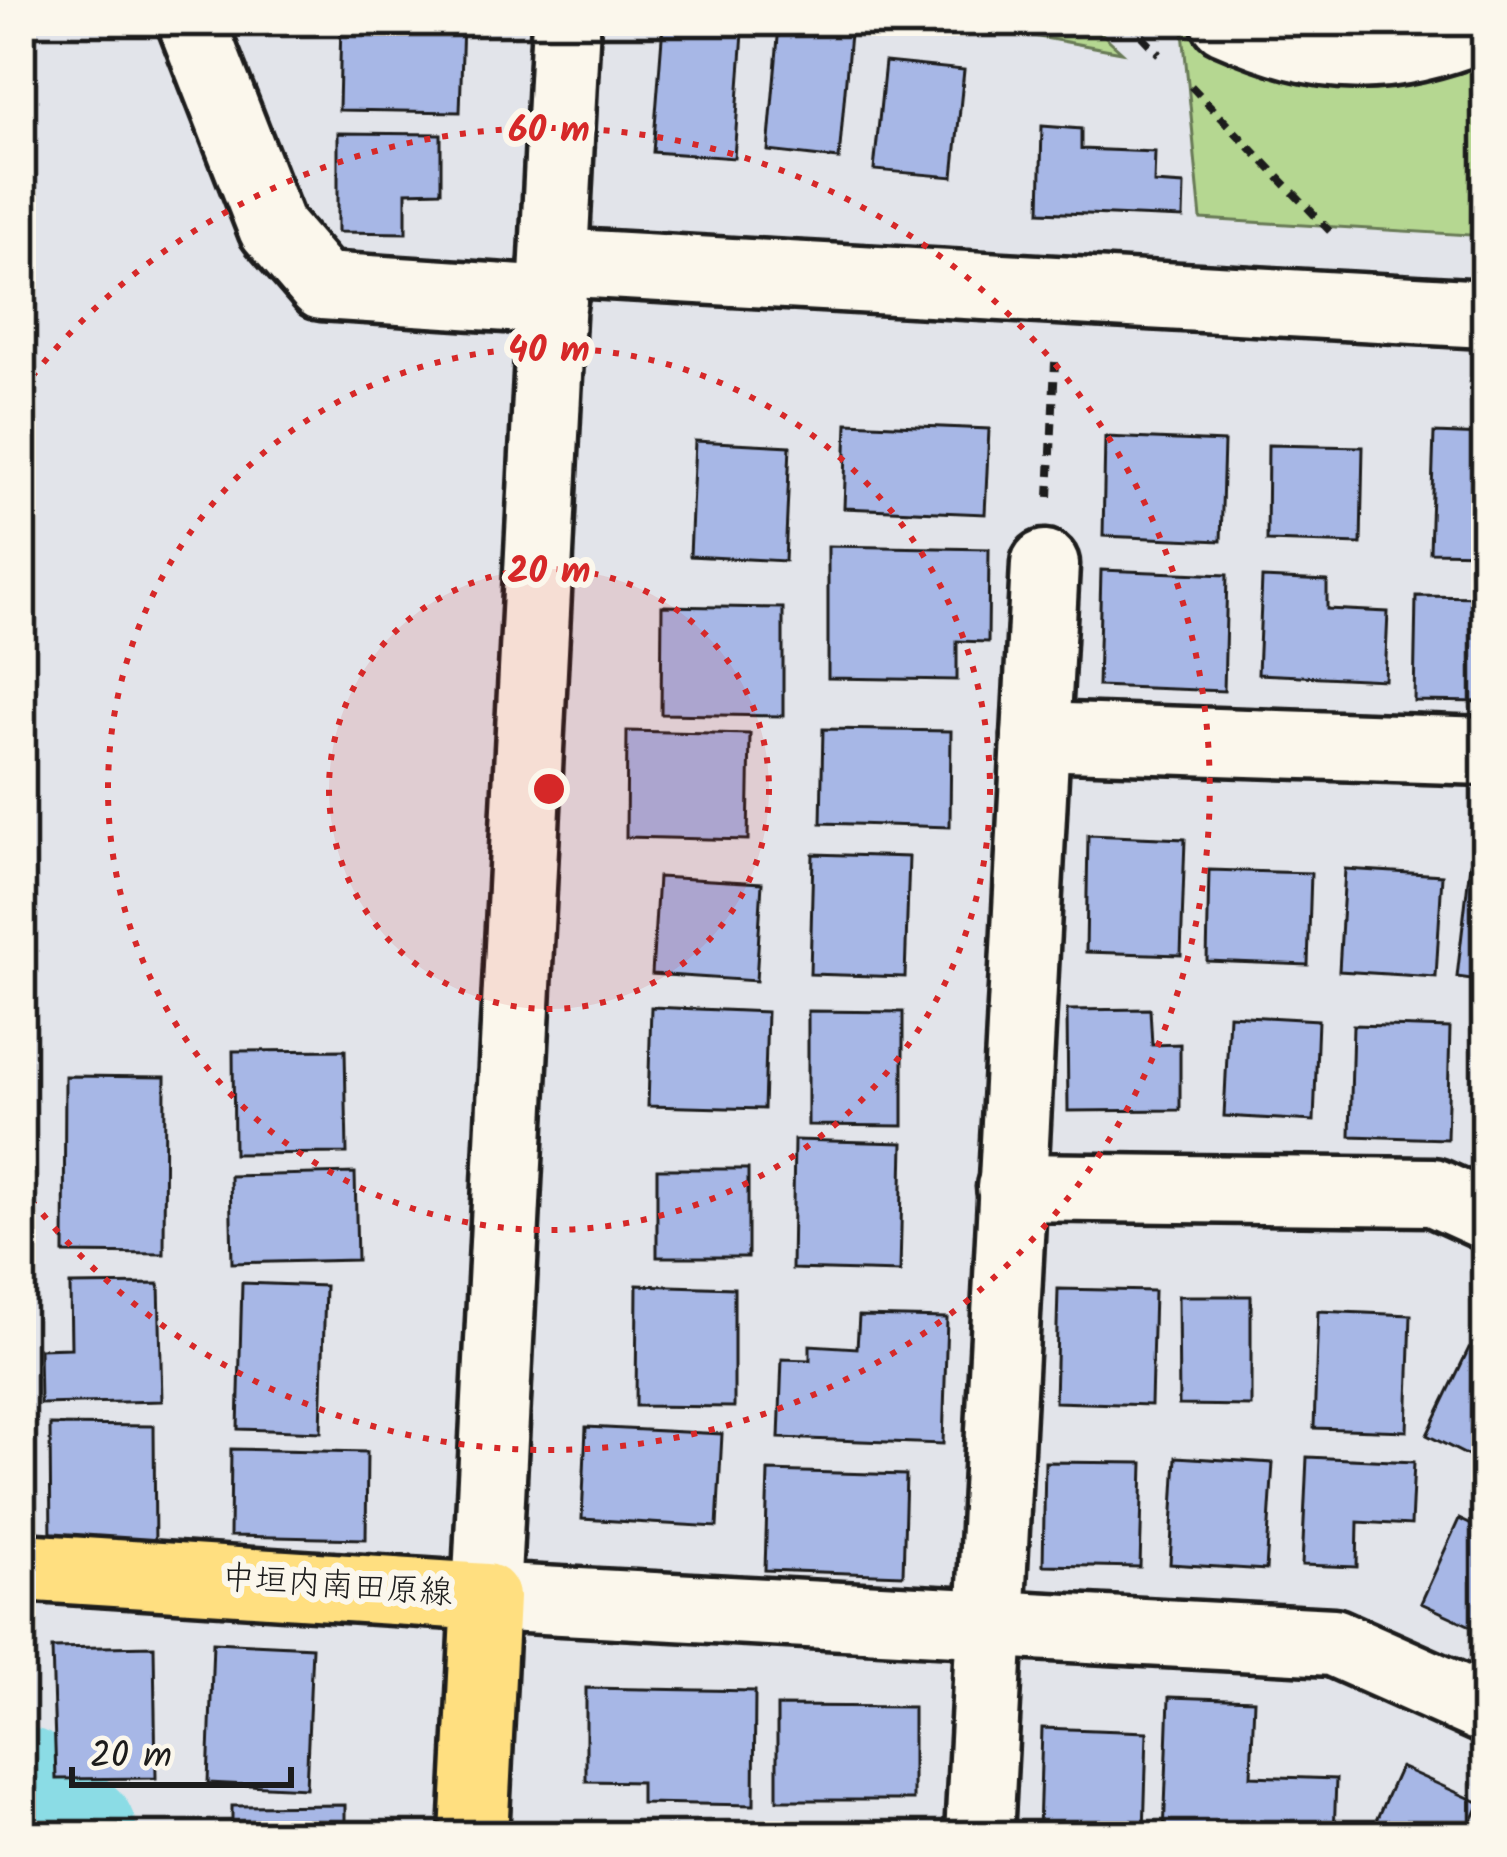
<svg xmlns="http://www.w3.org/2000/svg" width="1507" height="1857" font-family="Kalam,'Klee One',sans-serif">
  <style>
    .green { fill: #b5d791; stroke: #687a56; stroke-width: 3 }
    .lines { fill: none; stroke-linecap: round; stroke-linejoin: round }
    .river { stroke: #8bdce5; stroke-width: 132 }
    .building { fill: #a7b7e6; stroke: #1c1c1c; stroke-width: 3 }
    .minor-casing { stroke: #1c1c1c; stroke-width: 75 }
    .major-casing { stroke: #1c1c1c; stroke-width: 75 }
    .path { stroke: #1c1c1c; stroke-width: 8; stroke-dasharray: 12 9; stroke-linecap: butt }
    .minor { stroke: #fbf7ec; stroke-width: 66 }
    .major { stroke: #ffdf80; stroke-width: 66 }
    .ring { fill: none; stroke: #d62828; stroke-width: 6; stroke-dasharray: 6 12 }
    .labels { text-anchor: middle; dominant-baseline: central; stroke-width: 12; stroke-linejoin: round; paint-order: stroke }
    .street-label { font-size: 33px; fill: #1c1c1c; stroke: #fbf7ec }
    .centre { fill: #d62828; stroke: #fbf7ec; stroke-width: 6 }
    .ring-label { font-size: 36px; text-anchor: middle; font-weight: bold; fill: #d62828; stroke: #fbf7ec; stroke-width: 12; stroke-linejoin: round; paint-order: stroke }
  </style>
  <rect width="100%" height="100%" fill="#e2e4ea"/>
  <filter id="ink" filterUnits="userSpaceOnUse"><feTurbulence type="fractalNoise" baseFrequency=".00833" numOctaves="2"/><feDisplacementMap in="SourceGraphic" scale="24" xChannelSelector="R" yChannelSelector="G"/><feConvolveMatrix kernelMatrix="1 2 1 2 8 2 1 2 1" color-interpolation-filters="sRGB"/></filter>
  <g filter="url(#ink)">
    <g class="green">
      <polygon points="951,21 1088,21 1122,52"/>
      <polygon points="1182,21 1486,21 1486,236 1201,219"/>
    </g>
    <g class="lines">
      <polyline class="river" points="21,1793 71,1836"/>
    </g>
    <g class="building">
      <polygon points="341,21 463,23 460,112 339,110"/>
      <polygon points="663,25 743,32 734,158 653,152"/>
      <polygon points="779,26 850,33 839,159 768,151"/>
      <polygon points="885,62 964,70 953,177 874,170"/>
      <polygon points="1042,126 1081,129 1081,149 1155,152 1154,183 1184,185 1183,218 1040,212"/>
      <polygon points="338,133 441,134 441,191 406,192 406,233 338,232"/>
      <polygon points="847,423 989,429 985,514 844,508"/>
      <polygon points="1434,433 1486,435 1486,553 1430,552"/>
      <polygon points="1105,437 1224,442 1221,541 1103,536"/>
      <polygon points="695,441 790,446 785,561 690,556"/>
      <polygon points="1268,445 1363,447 1361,544 1267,541"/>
      <polygon points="828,546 989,549 988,642 957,641 957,680 828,678"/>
      <polygon points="1101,570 1227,575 1224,691 1098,686"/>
      <polygon points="1262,578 1327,581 1327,609 1388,612 1385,680 1258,674"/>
      <polygon points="1416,596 1486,597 1486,702 1414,701"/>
      <polygon points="662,606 783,608 783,716 661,714"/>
      <polygon points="823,729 951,731 950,827 821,823"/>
      <polygon points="627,731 750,734 748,840 626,837"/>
      <polygon points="1088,835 1185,839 1181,955 1086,952"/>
      <polygon points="813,854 909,857 905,977 810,974"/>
      <polygon points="1470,864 1486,866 1486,981 1457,977"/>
      <polygon points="1345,869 1442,875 1436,977 1339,971"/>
      <polygon points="1209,870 1311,873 1308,965 1207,961"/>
      <polygon points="658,877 762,883 756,981 652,974"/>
      <polygon points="651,1007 767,1012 764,1109 648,1106"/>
      <polygon points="1150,1009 1152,1045 1180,1044 1180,1110 1068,1111 1067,1010"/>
      <polygon points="808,1011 903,1012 903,1126 808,1125"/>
      <polygon points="1229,1015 1318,1020 1314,1121 1224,1116"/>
      <polygon points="1353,1025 1450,1028 1447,1139 1350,1136"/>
      <polygon points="345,1050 347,1153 234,1154 233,1051"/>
      <polygon points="65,1076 165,1077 164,1254 64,1253"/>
      <polygon points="794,1140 903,1143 900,1272 792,1269"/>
      <rect x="657" y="1169" width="91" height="88"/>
      <polygon points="355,1173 357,1260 232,1263 230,1176"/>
      <polygon points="242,1283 325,1286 321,1432 238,1429"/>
      <polygon points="159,1284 162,1401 40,1404 39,1349 71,1348 70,1285"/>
      <polygon points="637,1285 734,1288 734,1407 636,1406"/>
      <polygon points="1058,1289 1154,1291 1151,1405 1055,1402"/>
      <polygon points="1178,1296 1251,1296 1251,1406 1179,1405"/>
      <polygon points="1318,1311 1411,1315 1407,1431 1314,1428"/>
      <polygon points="859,1316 947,1318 943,1444 779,1438 782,1359 810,1360 810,1345 857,1348"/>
      <polygon points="1469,1348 1486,1356 1486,1465 1427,1435"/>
      <polygon points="50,1425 154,1426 155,1549 51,1548"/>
      <polygon points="586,1427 722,1434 717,1527 582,1519"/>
      <polygon points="231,1449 367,1452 366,1539 230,1536"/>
      <polygon points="1176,1457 1273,1463 1266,1570 1170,1564"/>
      <polygon points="1307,1457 1414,1462 1411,1525 1358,1522 1357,1567 1302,1565"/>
      <polygon points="1045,1462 1143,1463 1140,1567 1043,1565"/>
      <polygon points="768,1471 906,1475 903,1575 765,1570"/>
      <polygon points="1459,1519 1486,1532 1486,1633 1421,1603"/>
      <polygon points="213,1642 312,1647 306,1788 208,1783"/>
      <polygon points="154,1646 156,1778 56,1779 52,1648"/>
      <polygon points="586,1688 755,1691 754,1805 641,1803 641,1782 586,1781"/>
      <polygon points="1169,1697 1254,1700 1251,1776 1336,1779 1334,1836 1164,1836"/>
      <polygon points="777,1706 913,1707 913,1800 777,1800"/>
      <polygon points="1042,1728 1147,1732 1144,1835 1039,1832"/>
      <polygon points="1400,1767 1480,1803 1465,1836 1369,1836"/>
      <polygon points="345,1805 345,1836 232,1836 232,1806"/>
      <polygon points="599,1827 738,1829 738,1836 599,1836"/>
      <polygon points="763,1831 888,1835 888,1836 763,1836"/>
    </g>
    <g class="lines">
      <defs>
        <g id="minor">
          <polyline points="191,21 272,228 322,286 553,301"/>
          <polyline points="566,21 486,1597 1333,1642 1486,1710"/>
          <path d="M 1225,21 C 1325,65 1385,65 1486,26"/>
          <polyline points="554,262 1486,314"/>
          <polyline points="1036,736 1486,751"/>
          <polyline points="1011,1187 1433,1192 1486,1216"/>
          <polyline points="979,1836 1045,564"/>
        </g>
        <polyline id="major" points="21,1567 486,1597 474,1836"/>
      </defs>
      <use href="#minor" class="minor-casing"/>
      <use href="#major" class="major-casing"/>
      <g class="path">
        <polyline points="1127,21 1159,54"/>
        <polyline points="1191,86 1330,231"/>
        <polyline points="1049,497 1055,362"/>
      </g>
      <use href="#minor" class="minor"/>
      <use href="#major" class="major"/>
    </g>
  </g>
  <circle cx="549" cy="789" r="220" fill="#d62828" fill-opacity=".12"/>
  <g class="ring">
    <circle cx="549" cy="789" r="220"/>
    <circle cx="549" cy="789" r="441"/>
    <path d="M21 391A661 661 0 1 1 21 1187"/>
  </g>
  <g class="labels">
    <g class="street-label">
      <text transform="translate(337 1587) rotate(4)">中垣内南田原線</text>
    </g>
  </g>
  <circle cx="549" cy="789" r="18" class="centre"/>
  <g class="ring-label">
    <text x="549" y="141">60 m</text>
    <text x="549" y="361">40 m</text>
    <text x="549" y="582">20 m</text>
  </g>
  <rect width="1507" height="1857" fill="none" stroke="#fbf7ec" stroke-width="72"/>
  <rect x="36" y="36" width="1435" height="1785" fill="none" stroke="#1c1c1c" stroke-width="4.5" filter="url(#ink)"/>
  <path d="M72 1767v18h219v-18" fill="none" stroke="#1c1c1c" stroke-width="6"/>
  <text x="90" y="1767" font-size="36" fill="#1c1c1c" stroke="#fbf7ec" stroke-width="9" paint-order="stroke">20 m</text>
</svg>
